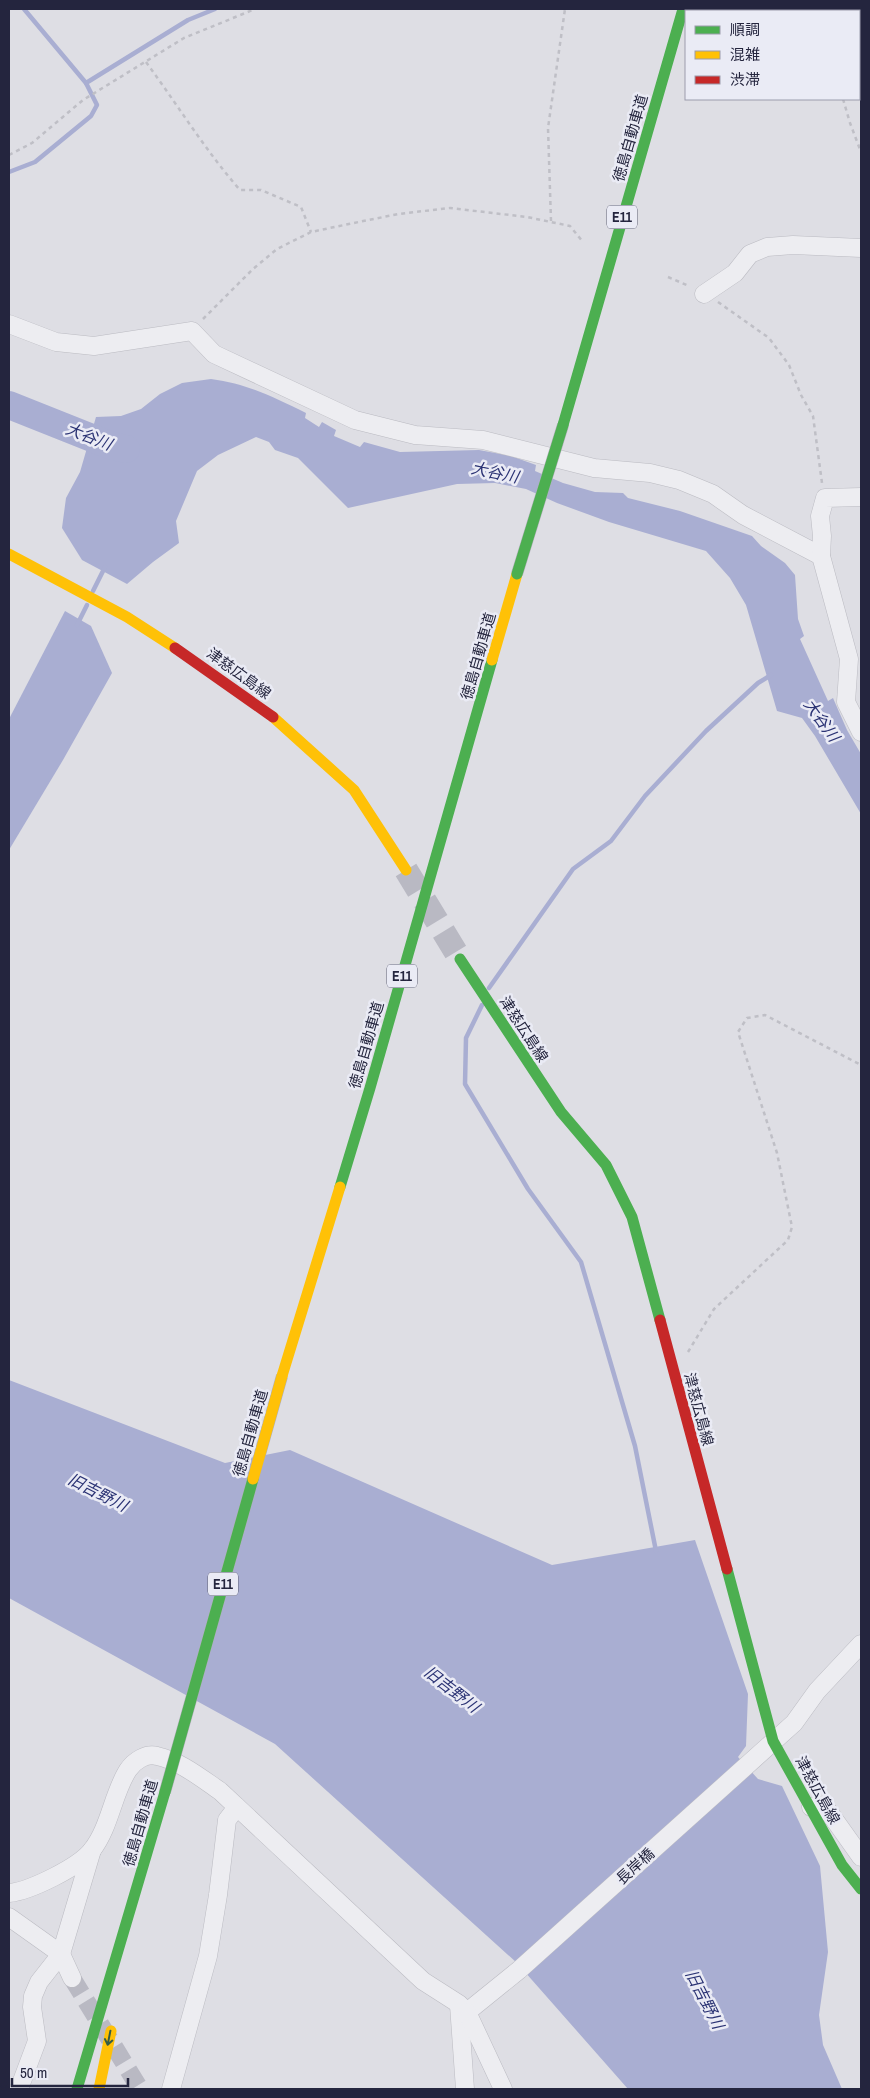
<svg xmlns="http://www.w3.org/2000/svg" width="870" height="2098" font-family="'Archivo Narrow','Noto Sans JP',sans-serif">
  <style>
    .water { fill: #a9aed2 }
    .lines { fill: none; stroke-linecap: round; stroke-linejoin: round }
    .stream { stroke: #a9aed2; stroke-width: 4.5 }
    .river { stroke: #a9aed2; stroke-width: 28 }
    .street-tunnel { stroke: #b9b9c3; stroke-width: 18; stroke-dasharray: 18 9; stroke-linecap: butt }
    .secondary-tunnel { stroke: #b9b9c3; stroke-width: 24; stroke-dasharray: 24 12; stroke-linecap: butt }
    .street-casing { stroke: #bbbbc2; stroke-width: 19 }
    .path { stroke: #bfbfc6; stroke-width: 2.5; stroke-dasharray: 4 4; stroke-linecap: butt }
    .street { stroke: #ededf1; stroke-width: 18 }
    .fast { stroke: #4caf50; stroke-width: 11 }
    .slow { stroke: #ffc107; stroke-width: 11 }
    .jam { stroke: #c62828; stroke-width: 11 }
    .fast-bridge-casing { stroke: #b0b0b9; stroke-width: 12; stroke-linecap: butt }
    .slow-bridge-casing { stroke: #b0b0b9; stroke-width: 12; stroke-linecap: butt }
    .fast-bridge { stroke: #4caf50; stroke-width: 11 }
    .slow-bridge { stroke: #ffc107; stroke-width: 11 }
    .oneway { stroke: #345c45 }
    .labels { text-anchor: middle; dominant-baseline: central; stroke-width: 5; stroke-linejoin: round; paint-order: stroke }
    .shield { fill: #eaebf5; stroke: #5f6075; stroke-width: 1 }
    .shield-label { font-size: 14px; font-weight: bold; fill: #24253e }
    .street-label { font-size: 15px; fill: #24253e; stroke: #eaebf5 }
    .water-label { font-size: 16px; font-style: italic; fill: #2b3374; stroke: #eaebf5 }
  </style>
  <rect width="100%" height="100%" fill="#dedee4"/>
  <g class="water">
    <path d="M 211,379 C 248,384 273,397 306,413 L 305,418 L 319,427 L 322,422 L 336,430 L 334,436 L 360,447 L 364,442 L 400,452 L 479,450 L 511,456 L 536,465 L 535,471 L 563,483 L 595,492 L 623,493 L 628,498 L 680,511 L 752,536 L 761,546 L 785,563 L 795,575 L 798,619 L 804,636 L 800,639 L 828,701 L 833,698 L 847,730 L 861,754 L 861,814 L 815,736 L 802,718 L 777,711 L 746,605 L 730,578 L 706,551 L 609,522 L 557,503 L 526,489 L 495,483 L 457,484 L 348,508 L 298,458 L 275,450 L 269,442 L 256,437 L 218,455 L 197,471 L 176,521 L 179,543 L 153,562 L 127,584 L 82,560 L 62,528 L 66,498 L 80,472 L 96,417 L 121,416 L 141,409 L 160,394 L 182,383 Z"/>
    <polygon points="65,611 91,626 112,673 63,760 9,850 9,719"/>
    <polygon points="9,1380 225,1463 290,1450 552,1565 695,1540 748,1694 746,1746 738,1757 758,1779 782,1786 820,1866 828,1952 819,2015 823,2045 842,2089 628,2089 517,1963 275,1744 9,1598"/>
  </g>
  <g class="lines">
    <g class="stream">
      <polyline points="86,83 188,20 215,9"/>
      <polyline points="9,172 35,162 91,116 97,105 86,83 24,9"/>
      <polyline points="93,591 105,567"/>
      <polyline points="77,625 87,605"/>
      <polyline points="489,988 573,869 611,841 645,796 706,731 758,683 771,675"/>
      <polyline points="482,1005 466,1038 465,1084 528,1189 581,1262 635,1446 656,1551"/>
    </g>
    <polyline class="river" points="9,405 112,446 126,449"/>
    <polyline class="street-tunnel" points="72,1978 140,2089"/>
    <polyline class="secondary-tunnel" points="406,870 460,959"/>
    <defs>
      <g id="street">
        <polyline points="704,294 735,273 750,254 767,247 793,245 861,248"/>
        <polyline points="9,324 56,342 94,346 192,331 214,354 355,420 415,435 483,440 594,468 650,473 679,480 713,494 743,515 821,556"/>
        <polyline points="861,497 825,498 820,516 822,536 821,556 849,659 846,702 861,732"/>
        <polyline points="811,1807 829,1812 861,1857"/>
        <path d="M 9,1893 C 30,1891 79,1867 92,1850 C 110,1827 113,1793 128,1770 C 134,1761 146,1753 157,1756 C 180,1761 201,1778 220,1791 L 423,1981 L 459,2004 L 467,2012 L 519,1970 L 794,1723 L 817,1691 L 861,1644"/>
        <polyline points="9,1917 61,1954 72,1978"/>
        <polyline points="459,2005 465,2089"/>
        <polyline points="467,2012 503,2089"/>
        <polyline points="19,2089 37,2041 32,2007 33,1996 39,1982 61,1954 92,1850"/>
        <polyline points="171,2089 208,1956 218,1895 227,1820 237,1807"/>
      </g>
    </defs>
    <use href="#street" class="street-casing"/>
    <g class="path">
      <polyline points="858,9 858,11"/>
      <path d="M 146,62 C 177,104 205,150 240,190 L 261,190 L 301,207 L 311,232"/>
      <polyline points="843,99 850,123 861,152"/>
      <polyline points="9,155 32,143 83,100 184,38 255,9"/>
      <polyline points="551,221 548,128 565,9"/>
      <polyline points="668,277 689,286"/>
      <polyline points="718,302 769,338 789,365 801,395 813,416 822,483"/>
      <polyline points="203,319 253,269 277,249 311,232 344,225 398,214 450,208 527,217 570,226 583,242"/>
      <polyline points="688,1352 714,1309 788,1240 792,1227 777,1153 738,1032 747,1018 765,1015 861,1065"/>
    </g>
    <use href="#street" class="street"/>
    <g class="fast">
      <polyline points="563,425 683,9"/>
      <polyline points="460,959 561,1112 606,1165 632,1217 660,1320"/>
      <polyline points="340,1187 370,1088 492,660"/>
      <polyline points="727,1569 773,1741 842,1865 861,1889"/>
      <polyline points="77,2089 165,1792"/>
    </g>
    <g class="slow">
      <polyline points="9,554 127,617 175,648"/>
      <polyline points="492,660 517,574"/>
      <polyline points="273,717 354,790 406,870"/>
      <polyline points="282,1376 340,1187"/>
      <polyline points="99,2089 111,2031"/>
    </g>
    <g class="jam">
      <polyline points="175,648 273,717"/>
      <polyline points="660,1320 727,1569"/>
    </g>
    <defs>
      <g id="fast-bridge">
        <polyline points="517,574 563,425"/>
        <polyline points="165,1792 253,1479"/>
      </g>
      <polyline id="slow-bridge" points="253,1479 282,1376"/>
    </defs>
    <use href="#fast-bridge" class="fast-bridge-casing"/>
    <use href="#slow-bridge" class="slow-bridge-casing"/>
    <use href="#fast-bridge" class="fast-bridge"/>
    <use href="#slow-bridge" class="slow-bridge"/>
  </g>
  <defs><path id="oneway-shaft" d="M-6 0H5M1.5-3L5.5 0L1.5 3" fill="none" stroke-width="1.6" stroke-linecap="round" stroke-linejoin="round" transform="scale(1.25)"/></defs>
  <use class="oneway" href="#oneway-shaft" transform="translate(109 2038) rotate(101)"/>
  <g class="labels">
    <g class="shield">
      <rect x="607" y="205.5" width="30" height="23" rx="4"/>
      <rect x="387" y="964.5" width="30" height="23" rx="4"/>
      <rect x="208" y="1572.5" width="30" height="23" rx="4"/>
    </g>
    <g class="shield-label">
      <text x="622" y="217">E11</text>
      <text x="402" y="976">E11</text>
      <text x="223" y="1584">E11</text>
    </g>
    <g class="street-label">
      <text transform="translate(630 138) rotate(-74)">徳島自動車道</text>
      <text transform="translate(478 656) rotate(-74)">徳島自動車道</text>
      <text transform="translate(239 673) rotate(36)">津慈広島線</text>
      <text transform="translate(524 1029) rotate(57)">津慈広島線</text>
      <text transform="translate(366 1045) rotate(-74)">徳島自動車道</text>
      <text transform="translate(699 1409) rotate(75)">津慈広島線</text>
      <text transform="translate(250 1433) rotate(-74)">徳島自動車道</text>
      <text transform="translate(818 1790) rotate(61)">津慈広島線</text>
      <text transform="translate(140 1823) rotate(-74)">徳島自動車道</text>
      <text transform="translate(635 1866) rotate(-42)">長岸橋</text>
    </g>
    <g class="water-label">
      <text transform="translate(89 436) rotate(21)">大谷川</text>
      <text transform="translate(495 472) rotate(12)">大谷川</text>
      <text transform="translate(822 720) rotate(54)">大谷川</text>
      <text transform="translate(98 1492) rotate(27)">旧吉野川</text>
      <text transform="translate(452 1689) rotate(38)">旧吉野川</text>
      <text transform="translate(705 1999) rotate(63)">旧吉野川</text>
    </g>
  </g>
  <rect width="870" height="2098" fill="none" stroke="#24253e" stroke-width="20"/>
  <rect x="685" y="10" width="175" height="90" fill="#eaebf5" stroke="#9b9cac"/>
  <rect x="695" y="26" width="25" height="8" fill="#4caf50" stroke="#9b9cac"/>
  <text x="730" y="35" font-size="15" fill="#24253e">順調</text>
  <rect x="695" y="51" width="25" height="8" fill="#ffc107" stroke="#9b9cac"/>
  <text x="730" y="60" font-size="15" fill="#24253e">混雑</text>
  <rect x="695" y="76" width="25" height="8" fill="#c62828" stroke="#9b9cac"/>
  <text x="730" y="85" font-size="15" fill="#24253e">渋滞</text>
  <path d="M12 2078v8h116v-8" fill="none" stroke="#24253e" stroke-width="2.5"/>
  <text x="20" y="2078" font-size="15" fill="#24253e" stroke="#eaebf5" stroke-width="4" paint-order="stroke">50 m</text>
</svg>
